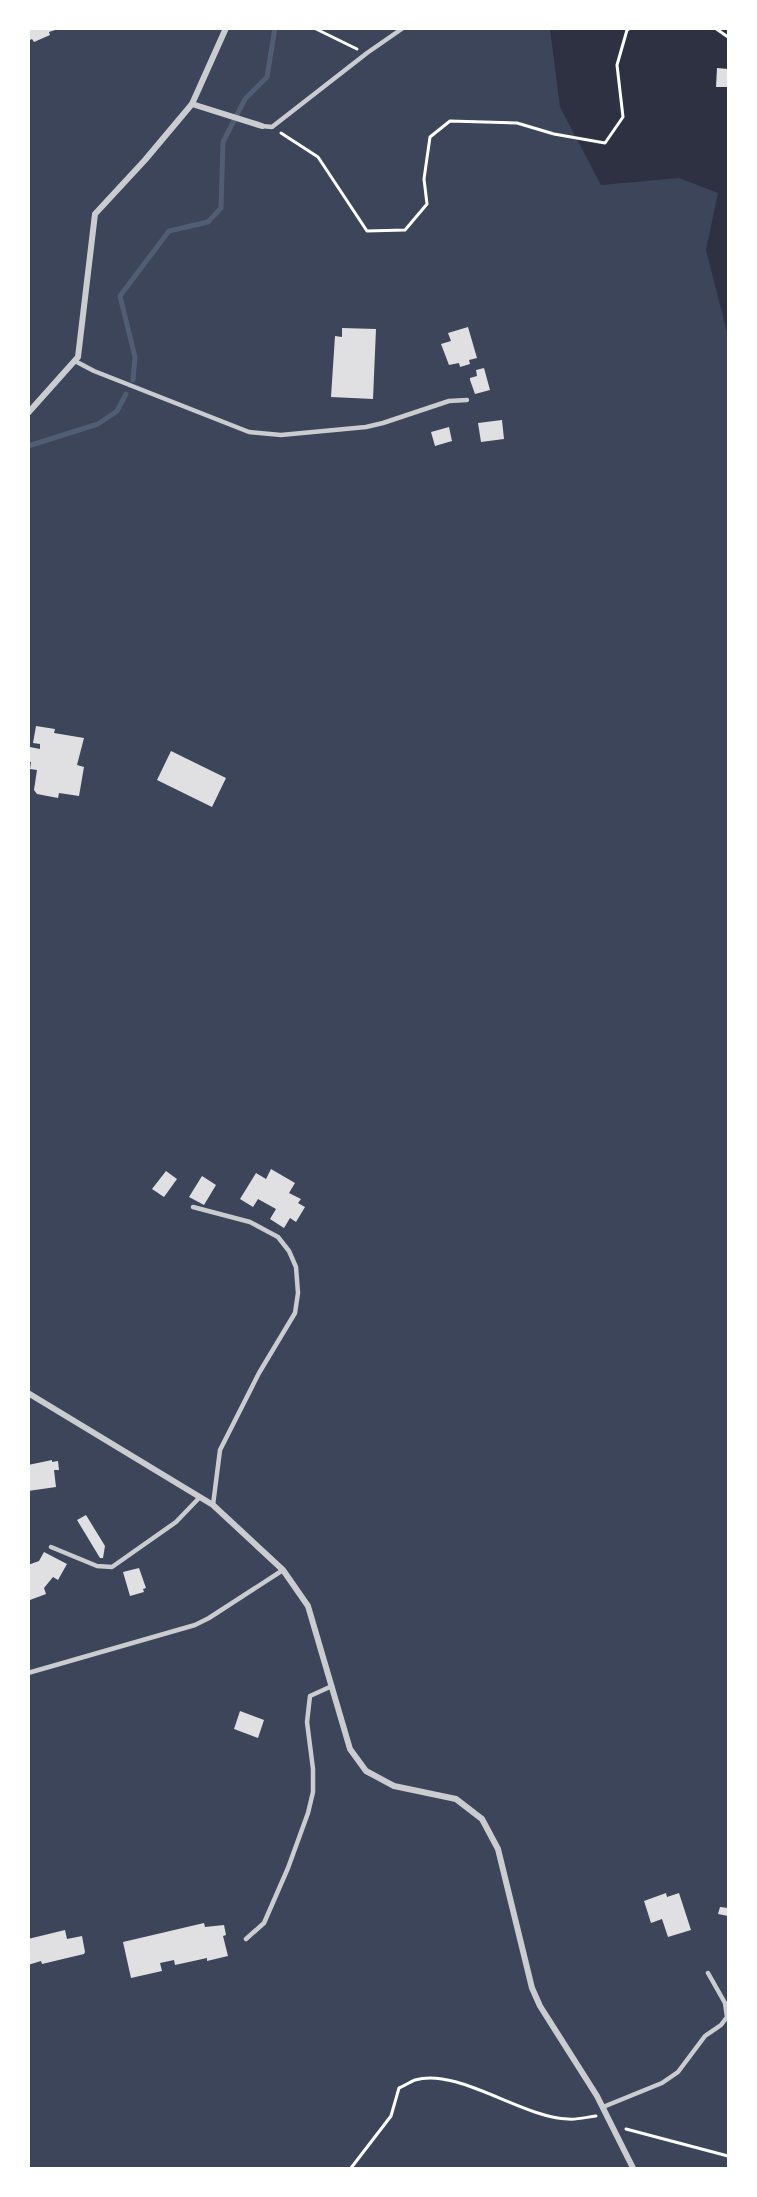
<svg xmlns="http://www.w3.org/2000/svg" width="757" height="2197" font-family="'Noto Sans',sans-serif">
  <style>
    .green { fill: #3c4559 }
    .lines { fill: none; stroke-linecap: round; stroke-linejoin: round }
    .stream { stroke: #4f5d75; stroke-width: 5 }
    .building { fill: #e0e0e3 }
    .path { stroke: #fff; stroke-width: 3 }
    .service { stroke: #caccd0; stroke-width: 4.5 }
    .minor { stroke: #caccd0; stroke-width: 6 }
  </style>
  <rect width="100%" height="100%" fill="#2d3142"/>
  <polygon class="green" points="29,29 550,29 560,107 601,185 679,178 718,193 706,250 728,336 728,2168 29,2168"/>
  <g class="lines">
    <g class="stream">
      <polyline points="133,380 135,357 120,296 169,231 208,222 221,208 223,142 245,99 267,77 275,28"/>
      <polyline points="28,446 98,424 117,411 126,394"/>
    </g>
  </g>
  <g class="building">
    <polygon points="28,28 58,28 58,29 49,32 50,35 34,42 32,39 28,41"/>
    <polygon points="717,68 728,69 728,87 716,87"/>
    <polygon points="468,327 477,358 469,360 470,364 460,367 459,363 449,365 441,344 451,341 448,333"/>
    <polygon points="342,328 376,329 373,399 331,397 335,336 342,337"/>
    <polygon points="484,368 490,390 475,394 470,380 470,378 477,376 476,370"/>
    <polygon points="502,420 504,439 481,442 478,423"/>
    <polygon points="449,427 452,441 435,446 431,432"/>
    <polygon points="36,726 55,729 54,733 84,738 77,765 84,767 79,796 59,793 58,798 37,794 34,790 37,770 30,769 31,762 28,762 28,759 30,747 40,749 40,744 33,743"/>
    <polygon points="171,751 226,778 212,807 157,780"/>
    <polygon points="271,1169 295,1183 289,1193 301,1199 298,1203 305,1207 296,1222 290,1218 284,1228 270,1219 276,1209 258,1199 253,1207 240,1199 256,1173 266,1179"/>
    <polygon points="166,1171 177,1179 164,1197 152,1189"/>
    <polygon points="202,1176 216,1185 204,1205 189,1197"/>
    <polygon points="52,1460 52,1462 58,1461 59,1470 54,1470 56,1487 28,1491 28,1465"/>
    <polygon points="86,1515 105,1546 103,1558 100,1558 77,1520"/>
    <polygon points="44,1552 67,1564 58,1580 53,1577 44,1588 46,1594 30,1600 28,1598 28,1565 39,1561"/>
    <polygon points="139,1568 146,1588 143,1589 144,1592 130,1596 123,1572"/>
    <polygon points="240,1711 264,1720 258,1738 234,1729"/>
    <polygon points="666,1893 667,1897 679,1893 691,1930 668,1937 662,1919 651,1923 644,1901"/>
    <polygon points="720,1907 728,1908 728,1916 718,1914"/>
    <polygon points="204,1923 205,1927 224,1925 226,1935 223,1936 228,1956 207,1961 207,1958 175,1965 174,1960 160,1963 162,1971 131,1978 123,1942"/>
    <polygon points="65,1930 67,1939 82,1936 85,1952 84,1954 42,1964 41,1961 28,1965 28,1939"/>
  </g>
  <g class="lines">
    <g class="path">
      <polyline points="314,28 357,49"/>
      <polyline points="715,28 728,37"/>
      <polyline points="281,133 318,157 367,231 405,230 427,204 424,179 430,137 450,121 517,123 554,134 605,143 623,117 617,65 627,30 631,28"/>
      <polyline points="626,2129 728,2156"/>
      <path d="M 351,2168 L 391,2116 L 399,2088 C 404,2086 410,2082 415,2080 C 457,2067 523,2118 568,2119 C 577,2120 587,2117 596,2116"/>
    </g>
    <g class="service">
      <polyline points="262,126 272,127 367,53 403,28"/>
      <polyline points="75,361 94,371 249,432 281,435 366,427 383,423 449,401 467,400"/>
      <polyline points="193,1207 250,1222 278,1237 289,1251 296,1267 298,1293 295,1313 259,1373 220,1450 213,1505"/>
      <polyline points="51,1547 97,1566 112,1567 176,1522 200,1497"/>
      <polyline points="28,1673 195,1625 209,1618 283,1570"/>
      <polyline points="246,1939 264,1923 288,1868 308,1813 313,1792 313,1769 307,1722 310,1696 332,1686"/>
      <polyline points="603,2107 662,2083 678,2072 705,2036 721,2025 727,2017 725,2003 708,1973"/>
    </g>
    <g class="minor">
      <polyline points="192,104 262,126"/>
      <polyline points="28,413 78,357 95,214 145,160 192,104 226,28"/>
      <polyline points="28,1393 213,1505 283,1570 308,1606 350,1749 366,1771 394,1786 456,1799 482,1819 498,1849 532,1988 540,2006 597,2096 633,2168"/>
    </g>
  </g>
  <rect width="757" height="2197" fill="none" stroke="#ffffff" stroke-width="60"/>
</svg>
